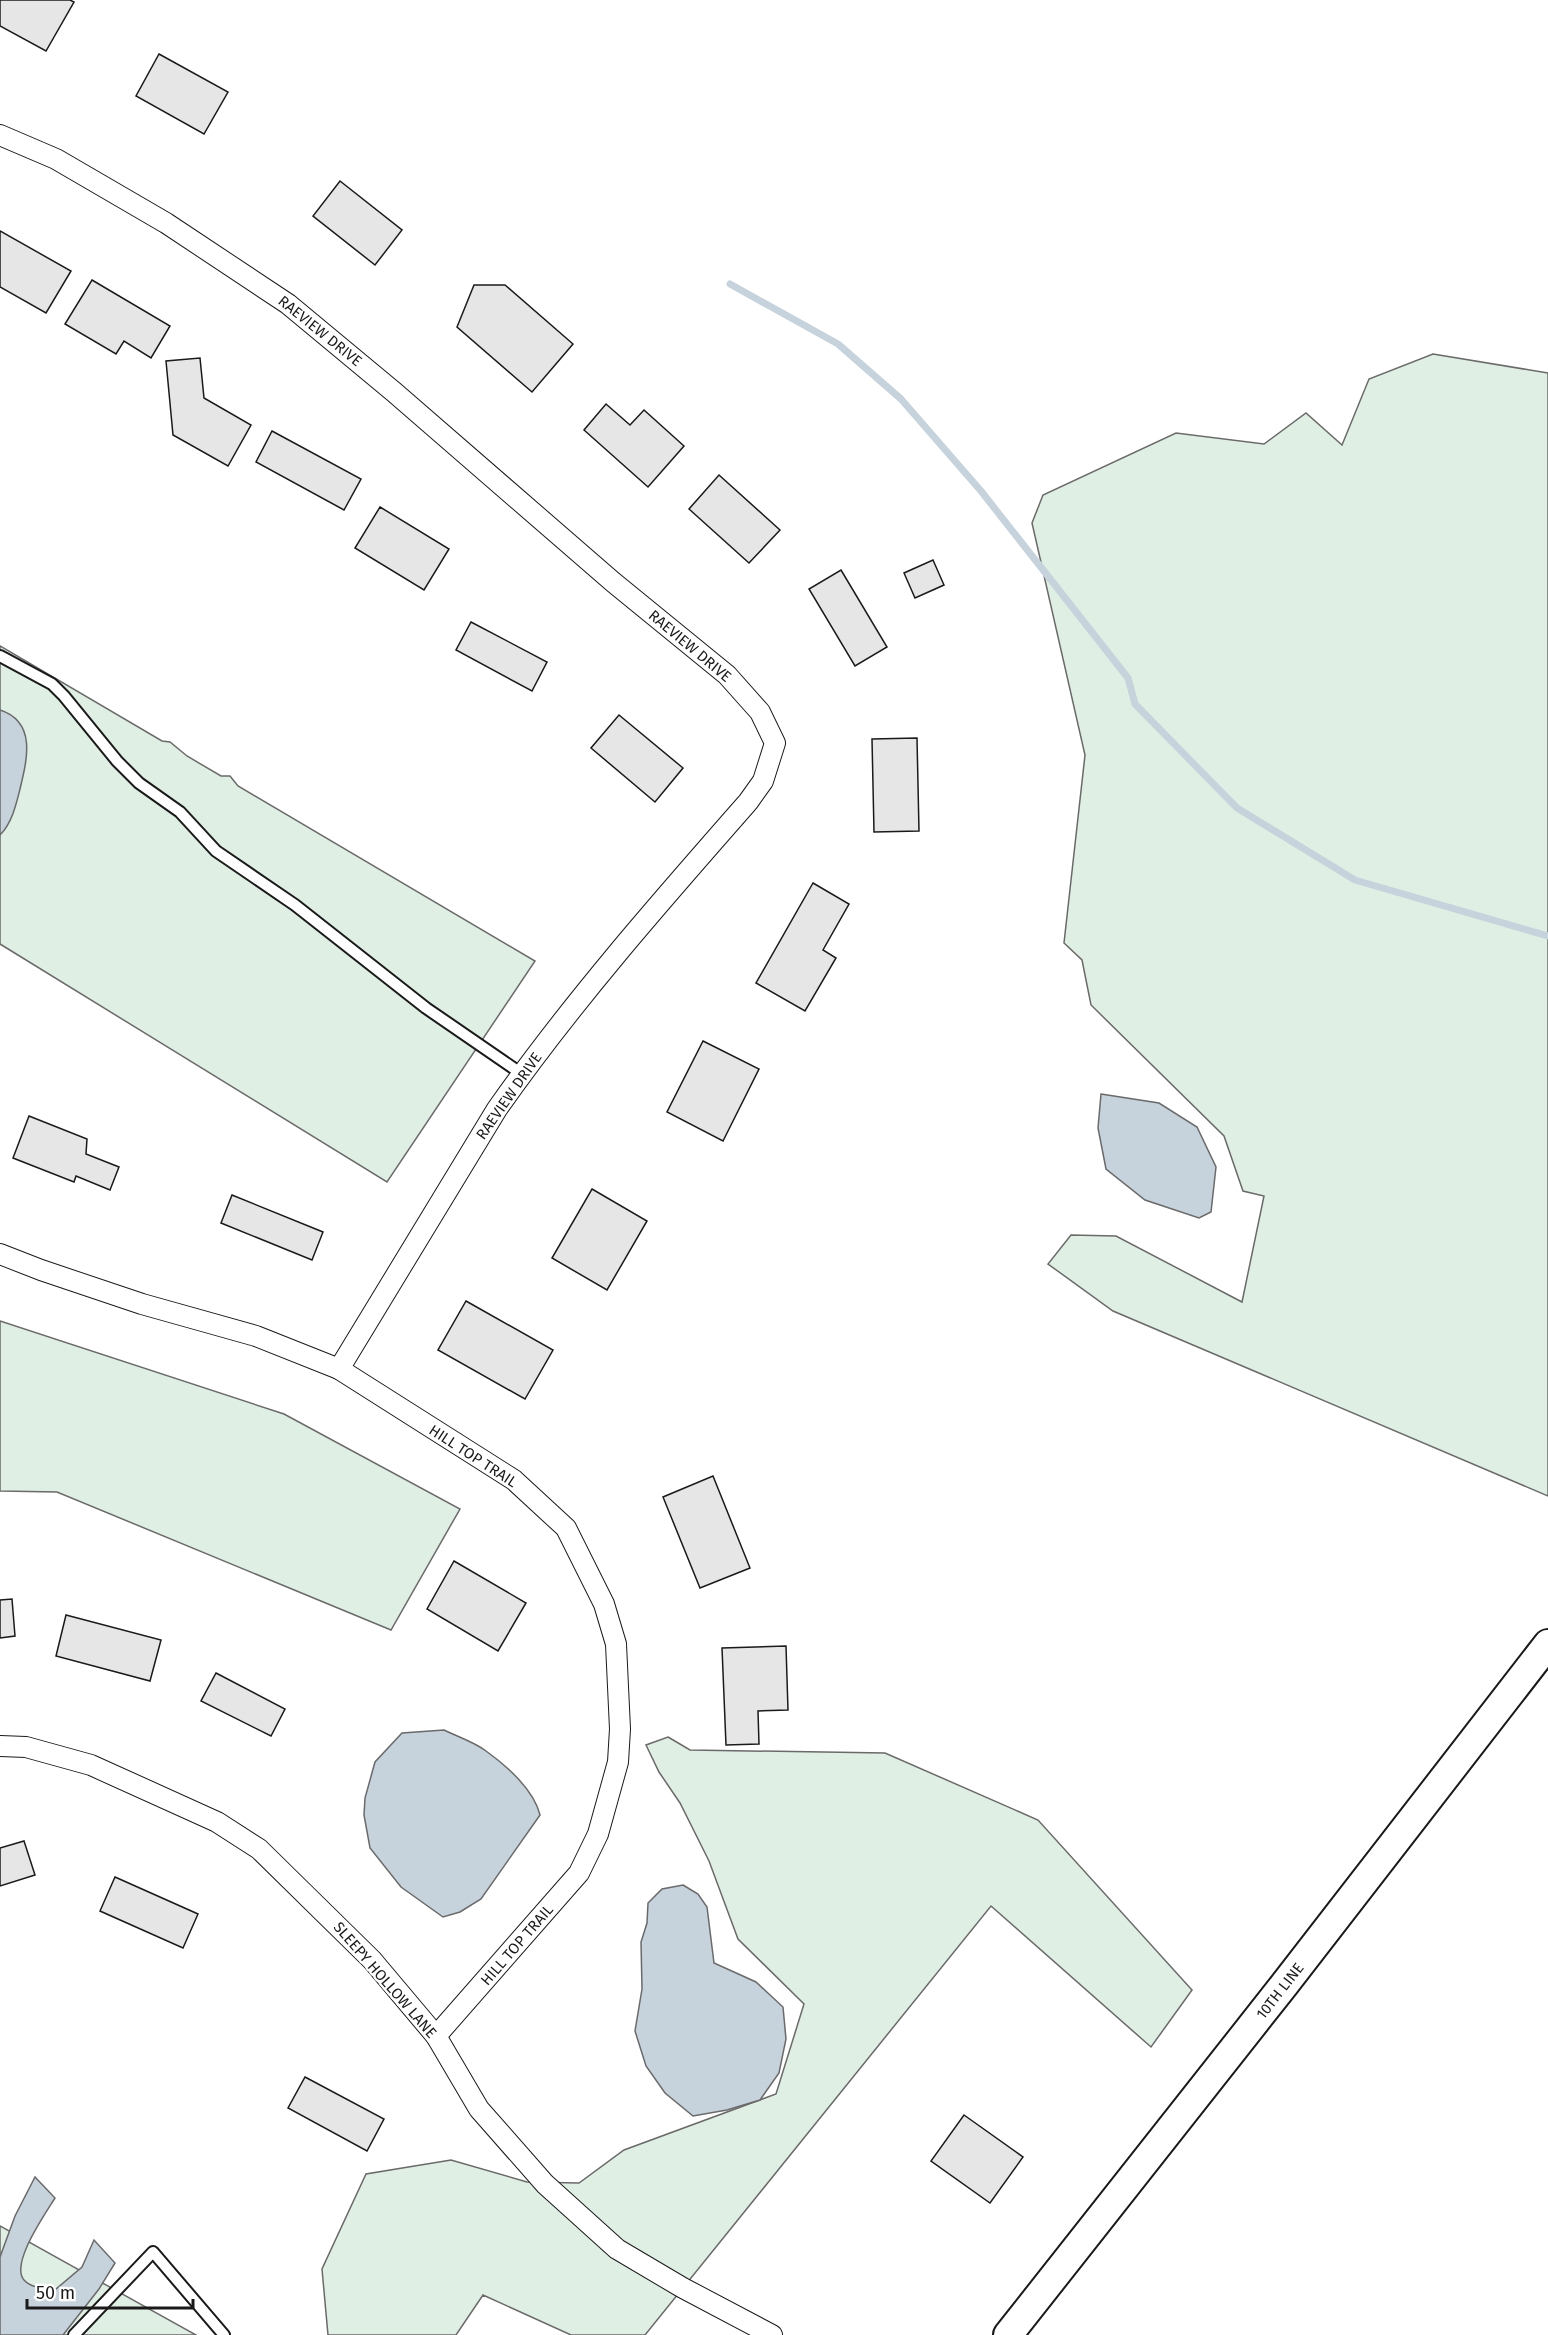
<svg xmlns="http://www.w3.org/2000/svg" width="1548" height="2335" font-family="'Fira Sans',sans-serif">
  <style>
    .green { fill: #e0efe3; stroke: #6a6a6a; stroke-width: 1.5 }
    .water { fill: #c6d2dc; stroke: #6a6a6a; stroke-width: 1.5 }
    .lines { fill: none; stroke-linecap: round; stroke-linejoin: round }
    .stream { stroke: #c6d2dc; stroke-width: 7 }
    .building { fill: #e6e6e6; stroke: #1a1a1a; stroke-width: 1.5 }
    .service-casing { stroke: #1a1a1a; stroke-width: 14 }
    .minor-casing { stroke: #1a1a1a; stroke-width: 22 }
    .secondary-casing { stroke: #1a1a1a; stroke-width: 32 }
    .service { stroke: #fff; stroke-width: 10 }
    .minor { stroke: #fff; stroke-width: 20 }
    .secondary { stroke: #fff; stroke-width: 28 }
    .labels { text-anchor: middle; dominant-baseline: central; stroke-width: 4.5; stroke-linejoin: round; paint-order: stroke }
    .street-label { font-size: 15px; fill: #1a1a1a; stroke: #fff }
  </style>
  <rect width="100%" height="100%" fill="#fff"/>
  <g class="green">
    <polygon points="1433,354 1548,373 1548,1496 1113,1311 1048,1264 1071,1235 1116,1236 1242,1302 1264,1196 1243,1191 1224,1136 1091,1005 1082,960 1064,943 1085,755 1032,523 1043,495 1176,433 1264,444 1306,413 1342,445 1369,379"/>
    <polygon points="0,646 162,741 170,742 187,756 221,776 230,776 238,786 535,961 387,1182 0,944"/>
    <polygon points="0,1321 284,1414 460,1509 391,1630 57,1492 0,1491"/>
    <polygon points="668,1737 690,1750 885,1753 1038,1820 1192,1990 1151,2047 991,1906 645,2335 571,2335 483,2295 456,2335 328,2335 322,2269 366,2174 451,2160 527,2182 579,2183 624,2150 776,2094 804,2004 738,1939 709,1861 680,1803 659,1772 646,1745"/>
    <polygon points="0,2226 196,2335 0,2335"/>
  </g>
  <g class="water">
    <path d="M 0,710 C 37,722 27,760 20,789 C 16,805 12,823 0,835 Z"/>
    <polygon points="1101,1094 1159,1103 1197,1127 1216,1167 1211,1212 1199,1218 1145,1200 1106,1169 1098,1128"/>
    <path d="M 444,1730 C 458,1737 474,1742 486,1751 C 507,1766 534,1790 540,1815 L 481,1899 L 460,1912 L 443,1917 L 401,1887 L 370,1848 L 364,1815 L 365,1798 L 375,1762 L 402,1733 Z"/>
    <polygon points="683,1885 698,1894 707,1907 714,1963 756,1982 783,2007 786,2039 779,2073 760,2100 727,2110 693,2116 665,2093 646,2066 635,2031 642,1989 641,1942 647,1923 648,1903 662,1889"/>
    <path d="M 35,2177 L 55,2198 C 45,2214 10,2264 24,2280 C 32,2289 46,2288 56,2289 L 82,2267 L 94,2240 L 115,2263 L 99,2289 L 63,2335 L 0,2335 L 0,2257 L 15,2216 Z"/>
  </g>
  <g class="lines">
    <polyline class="stream" points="730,284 838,344 901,399 981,491 1128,678 1135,704 1237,808 1355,880 1548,936"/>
  </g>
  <g class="building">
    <polygon points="0,0 70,0 74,2 46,51 0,26"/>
    <polygon points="159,54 228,92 204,134 136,96"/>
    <polygon points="340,181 402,230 375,265 313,216"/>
    <polygon points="0,231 71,271 46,313 0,287"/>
    <polygon points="92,280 170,326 151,358 124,341 116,354 65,324"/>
    <polygon points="474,285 505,285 573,344 532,392 457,327"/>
    <polygon points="200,358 204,398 251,425 228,466 173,435 166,361"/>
    <polygon points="606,404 630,425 644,410 684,446 648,487 584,430"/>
    <polygon points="272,431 361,479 344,510 256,462"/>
    <polygon points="719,475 780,530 749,563 689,509"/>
    <polygon points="380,507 449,549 424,590 355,548"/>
    <polygon points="933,560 944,585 915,598 904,573"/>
    <polygon points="841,570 887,647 855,666 809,589"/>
    <polygon points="471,622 547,662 532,691 456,650"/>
    <polygon points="619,715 683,768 655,802 591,748"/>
    <polygon points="917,738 919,831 874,832 872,739"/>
    <polygon points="813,883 849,904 823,950 836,958 805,1011 756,983"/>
    <polygon points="703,1041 759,1069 723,1141 667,1112"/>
    <polygon points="29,1116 87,1139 86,1154 119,1167 110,1190 76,1176 74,1182 13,1158"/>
    <polygon points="592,1189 647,1221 607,1290 552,1258"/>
    <polygon points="232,1195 323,1232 312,1260 221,1223"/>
    <polygon points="466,1301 553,1350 525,1399 438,1350"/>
    <polygon points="713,1476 750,1568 700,1588 663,1497"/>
    <polygon points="454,1561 526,1603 498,1651 427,1609"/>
    <polygon points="12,1599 15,1636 0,1638 0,1600"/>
    <polygon points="66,1615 161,1640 150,1681 56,1656"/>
    <polygon points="786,1646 788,1710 758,1711 759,1744 726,1745 722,1648"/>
    <polygon points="216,1673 285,1709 271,1736 201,1701"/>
    <polygon points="24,1841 35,1875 0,1886 0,1848"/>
    <polygon points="115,1877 198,1914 183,1948 100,1911"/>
    <polygon points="305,2077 384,2119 367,2151 288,2108"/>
    <polygon points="964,2115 1023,2157 990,2203 931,2161"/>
  </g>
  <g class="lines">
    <defs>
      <g id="service">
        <polyline points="0,656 52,684 64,696 117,761 139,783 180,812 216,851 295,905 426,1008 522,1074"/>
        <polyline points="74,2335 153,2252 224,2335"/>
      </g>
      <g id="minor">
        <path d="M 0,135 L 56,159 L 166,223 L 288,304 L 394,392 L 613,582 L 727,675 L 760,712 L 775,743 L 763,781 L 748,802 C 661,901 573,1001 497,1109 L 339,1369"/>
        <polyline points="0,1254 41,1270 142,1304 256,1336 339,1369 514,1480 566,1528 604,1604 616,1644 620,1729 618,1762 598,1834 579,1873 436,2036"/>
        <polyline points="0,1746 26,1747 91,1765 217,1822 259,1849 372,1960 436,2036 479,2109 545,2184 617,2249 683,2288 772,2335"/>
      </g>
      <polyline id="secondary" points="1008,2335 1284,1985 1548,1644"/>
    </defs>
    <use href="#service" class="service-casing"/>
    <use href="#minor" class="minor-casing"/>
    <use href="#secondary" class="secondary-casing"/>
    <use href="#service" class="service"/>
    <use href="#minor" class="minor"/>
    <use href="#secondary" class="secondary"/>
  </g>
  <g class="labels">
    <g class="street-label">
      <text transform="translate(320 331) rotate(39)">RAEVIEW DRIVE</text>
      <text transform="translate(690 646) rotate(40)">RAEVIEW DRIVE</text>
      <text transform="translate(509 1096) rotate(-55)">RAEVIEW DRIVE</text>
      <text transform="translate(473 1456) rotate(33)">HILL TOP TRAIL</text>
      <text transform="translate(517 1945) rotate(-49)">HILL TOP TRAIL</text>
      <text transform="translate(385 1980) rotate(49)">SLEEPY HOLLOW LANE</text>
      <text transform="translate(1280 1991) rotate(-52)">10TH LINE</text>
    </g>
  </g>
  <path d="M27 2299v9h166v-9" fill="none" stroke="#1a1a1a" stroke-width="3"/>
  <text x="36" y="2299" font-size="18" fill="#1a1a1a" stroke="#ffffff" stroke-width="4.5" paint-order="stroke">50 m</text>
</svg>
